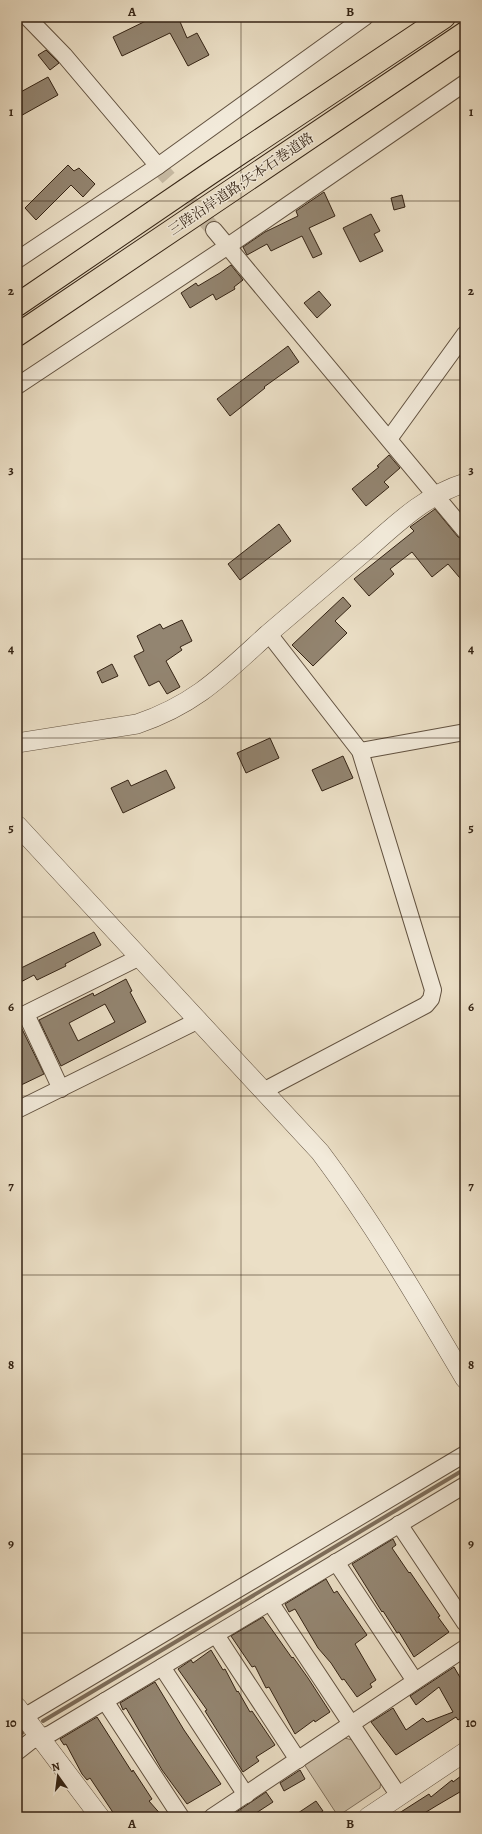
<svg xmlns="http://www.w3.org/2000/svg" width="482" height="1834" font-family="Alegreya,'Noto Serif JP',serif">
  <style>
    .green { fill: #ccbfa8; stroke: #80715e }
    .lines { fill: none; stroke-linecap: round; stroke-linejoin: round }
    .stream { stroke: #7d6d5a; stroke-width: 4 }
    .building { fill: #938571; stroke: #342314; fill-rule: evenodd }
    .minor-tunnel { stroke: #c6b9a2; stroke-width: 16; stroke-dasharray: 16 8; stroke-linecap: butt }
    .minor-casing { stroke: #625240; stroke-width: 18 }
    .tertiary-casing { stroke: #625240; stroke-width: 20 }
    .motorway-casing { stroke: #342314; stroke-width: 24 }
    .minor { stroke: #f2eada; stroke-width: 16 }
    .tertiary { stroke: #f2eada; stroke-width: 19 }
    .motorway { stroke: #ebdfc6; stroke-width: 22 }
    .grid { fill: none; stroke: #342314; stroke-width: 1; stroke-opacity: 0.55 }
    .labels { text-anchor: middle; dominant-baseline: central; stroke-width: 3; stroke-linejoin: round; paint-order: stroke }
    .street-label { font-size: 14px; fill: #342314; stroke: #f2eada }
    .neatline { fill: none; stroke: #342314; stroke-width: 1.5 }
    .grid-label { font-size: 13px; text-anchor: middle; font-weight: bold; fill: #342314 }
  </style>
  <rect width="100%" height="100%" fill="#ebdfc6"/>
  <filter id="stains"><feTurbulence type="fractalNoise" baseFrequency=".005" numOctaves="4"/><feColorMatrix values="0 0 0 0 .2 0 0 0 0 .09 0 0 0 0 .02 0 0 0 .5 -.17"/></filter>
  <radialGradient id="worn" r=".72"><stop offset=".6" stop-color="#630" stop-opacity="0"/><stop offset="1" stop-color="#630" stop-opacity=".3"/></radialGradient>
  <polygon class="green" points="344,1738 353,1740 381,1780 380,1788 338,1816 304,1764"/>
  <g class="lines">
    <g class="stream">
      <polyline points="43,1721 465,1469"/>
      <polyline points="17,1736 22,1733"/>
    </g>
  </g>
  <g class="building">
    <polygon points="154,17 178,17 187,38 197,33 209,55 188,66 170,33 122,56 113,37"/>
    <polygon points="46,50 59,63 50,70 38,55"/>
    <polygon points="48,77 58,95 17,118 17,94"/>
    <polygon points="68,165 74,171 79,168 95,184 83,197 71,185 36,220 25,208"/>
    <polygon points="324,192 335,216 309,228 322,254 313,258 302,236 271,251 267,244 247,255 243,247 265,232 298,216 296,211"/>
    <polygon points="402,195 405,207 394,210 391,198"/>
    <polygon points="371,214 380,231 374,234 383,251 360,262 343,228"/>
    <polygon points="231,265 243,280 234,287 235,289 216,300 213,294 190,308 181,293 196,283 198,286 220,273"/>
    <polygon points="319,291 331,305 317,318 304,303"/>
    <polygon points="288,346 299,362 264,387 265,388 230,416 217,399"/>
    <polygon points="389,455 400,468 384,482 389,487 366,506 352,489 379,467 377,466"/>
    <polygon points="435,509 458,537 465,540 465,584 448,564 432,577 412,552 390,569 394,574 369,596 354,579 414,531 410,527"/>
    <polygon points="279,524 291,541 240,580 228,564"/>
    <polygon points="343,597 351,606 335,621 347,633 313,666 292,645"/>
    <polygon points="182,620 192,641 180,647 182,650 166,661 180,687 167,694 159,681 149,686 134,656 144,651 137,636 160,624 163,629"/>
    <polygon points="112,664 118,676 102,683 97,672"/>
    <polygon points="270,738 279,758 246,773 237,753"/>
    <polygon points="343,756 353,778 322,791 312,770"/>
    <polygon points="166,770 175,788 123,813 111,788 128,780 131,786"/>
    <polygon points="94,932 101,945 65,964 66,966 37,980 34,975 17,984 17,970"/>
    <path d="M 126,979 L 132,991 L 130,992 L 146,1022 L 61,1066 L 39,1020 L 93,993 L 94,996 ZM 105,1004 L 115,1022 L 78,1041 L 69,1023 Z"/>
    <polygon points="22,1029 44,1074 17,1087 17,1031"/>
    <polygon points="393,1539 396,1545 392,1548 409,1573 410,1572 440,1616 438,1617 449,1632 414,1657 399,1632 397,1633 383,1611 382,1612 352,1564"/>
    <polygon points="326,1579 334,1593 337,1591 367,1635 355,1644 376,1680 370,1684 372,1687 357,1697 344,1679 342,1680 331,1663 318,1648 295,1609 289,1612 285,1604"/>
    <polygon points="263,1617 292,1658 293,1657 308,1678 330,1712 315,1722 314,1720 295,1734 269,1687 266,1688 255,1666 252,1667 231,1636"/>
    <polygon points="211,1650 223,1670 225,1669 237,1692 238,1691 250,1712 252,1711 275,1745 256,1757 259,1761 243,1772 205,1711 207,1710 178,1669 191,1660 193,1663"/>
    <polygon points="454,1667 461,1679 465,1677 465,1716 458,1720 456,1717 396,1755 371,1722 393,1708 406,1730 423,1718 427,1722 453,1712 439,1687 416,1705 410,1696"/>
    <polygon points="155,1682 184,1730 221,1784 187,1804 162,1770 126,1708 123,1710 120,1703"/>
    <polygon points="97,1717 132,1772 133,1770 152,1799 149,1801 163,1817 116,1817 90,1778 87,1780 82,1774 66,1744 64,1745 60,1739"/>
    <polygon points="300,1770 305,1779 284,1791 280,1783"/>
    <polygon points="465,1773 465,1789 436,1806 418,1817 393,1817 429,1794 431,1797 452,1780 453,1782"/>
    <polygon points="266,1792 273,1802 250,1817 229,1817"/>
    <polygon points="316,1801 323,1811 313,1817 292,1817"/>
  </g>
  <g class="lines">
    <polyline class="minor-tunnel" points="158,166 214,230"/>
    <defs>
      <g id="minor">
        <polyline points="27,17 64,55 158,166"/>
        <polyline points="214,230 465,531"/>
        <polyline points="17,260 158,166 365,17"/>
        <polyline points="17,386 228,246 465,83"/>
        <polyline points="389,439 465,334"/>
        <polyline points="360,751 465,732"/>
        <polyline points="26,1014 61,1089"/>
        <polyline points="17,1018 140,957"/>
        <polyline points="263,1091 426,1005 431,999 433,990 360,751 269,634"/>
        <polyline points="17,1110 199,1020"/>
        <polyline points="399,1524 465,1623"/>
        <polyline points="336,1562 415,1681"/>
        <polyline points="270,1602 399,1796"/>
        <polyline points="216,1635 298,1760"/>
        <polyline points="162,1667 246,1795"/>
        <polyline points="105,1701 181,1817"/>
        <polyline points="17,1721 465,1454"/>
        <polyline points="17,1752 31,1741 50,1734 465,1485"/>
        <polyline points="212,1817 465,1648"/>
      </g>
      <g id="tertiary">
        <path d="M 17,743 L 137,724 C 196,704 223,675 268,634 C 302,605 336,576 370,547 C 398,522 428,494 465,483"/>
        <path d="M 17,825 L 320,1152 C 374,1224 419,1301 465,1379"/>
        <polyline points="17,1707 100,1817"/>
        <polyline points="368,1817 465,1752"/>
      </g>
      <g id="motorway">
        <polyline points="17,305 209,174 444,17"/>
        <polyline points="17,335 465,33"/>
      </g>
    </defs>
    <use href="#minor" class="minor-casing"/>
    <use href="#tertiary" class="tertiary-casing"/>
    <use href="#motorway" class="motorway-casing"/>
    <use href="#minor" class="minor"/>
    <use href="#tertiary" class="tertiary"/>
    <use href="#motorway" class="motorway"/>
  </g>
  <path class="grid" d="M 241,17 L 241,1817M 17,201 L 465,201M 17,380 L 465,380M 17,559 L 465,559M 17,738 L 465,738M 17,917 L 465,917M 17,1096 L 465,1096M 17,1275 L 465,1275M 17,1454 L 465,1454M 17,1633 L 465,1633"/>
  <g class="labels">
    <g class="street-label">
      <text transform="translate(241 184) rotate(-34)">三陸沿岸道路;矢本石巻道路</text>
    </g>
  </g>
  <rect width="482" height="1834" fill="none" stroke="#ebdfc6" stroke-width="44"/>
  <g transform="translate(58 1776) rotate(346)" stroke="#f2eada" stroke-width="3" paint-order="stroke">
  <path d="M0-3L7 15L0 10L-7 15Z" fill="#342314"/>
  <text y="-6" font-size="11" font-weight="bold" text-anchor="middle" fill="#342314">N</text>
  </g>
  <rect x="22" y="22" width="438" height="1790" class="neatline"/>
  <g class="grid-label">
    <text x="132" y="16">A</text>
    <text x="350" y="16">B</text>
    <text x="11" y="116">1</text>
    <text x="471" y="116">1</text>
    <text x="11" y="295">2</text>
    <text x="471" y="295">2</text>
    <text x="11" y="474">3</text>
    <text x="471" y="474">3</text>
    <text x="11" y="653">4</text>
    <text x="471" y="653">4</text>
    <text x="11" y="832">5</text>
    <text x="471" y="832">5</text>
    <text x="11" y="1011">6</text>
    <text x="471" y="1011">6</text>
    <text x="11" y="1190">7</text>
    <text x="471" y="1190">7</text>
    <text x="11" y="1369">8</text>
    <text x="471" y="1369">8</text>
    <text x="11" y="1548">9</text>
    <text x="471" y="1548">9</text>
    <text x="11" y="1727">10</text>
    <text x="471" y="1727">10</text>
    <text x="132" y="1828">A</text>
    <text x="350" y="1828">B</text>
  </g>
  <rect width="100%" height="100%" filter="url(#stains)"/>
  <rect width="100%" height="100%" fill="url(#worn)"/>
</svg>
